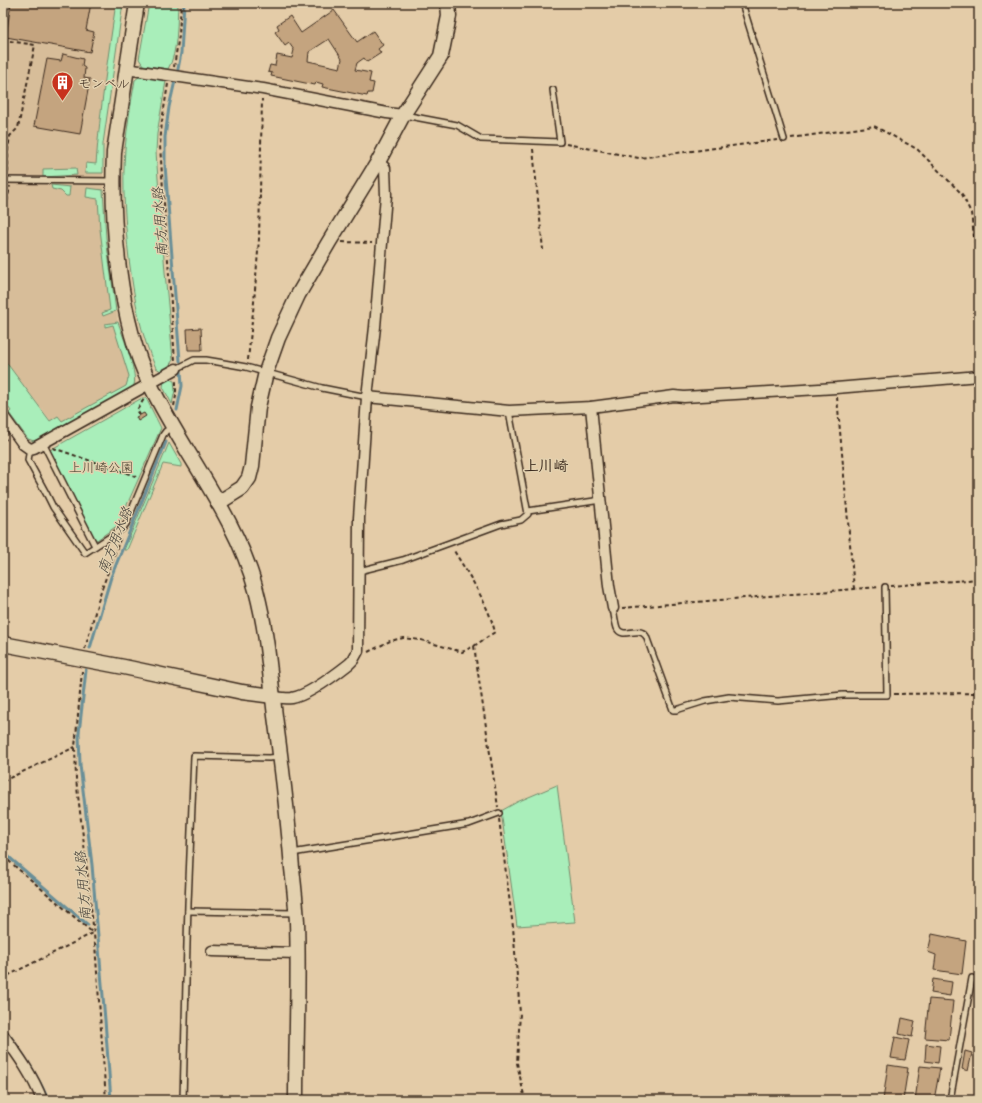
<svg xmlns="http://www.w3.org/2000/svg" width="982" height="1103" font-family="'Playpen Sans','Klee One',sans-serif">
  <style>
    .built { fill: #d7bd99 }
    .green { fill: #a9eeba; stroke: #728c6c }
    .lines { fill: none; stroke-linecap: round; stroke-linejoin: round }
    .stream { stroke: #698f98; stroke-width: 3 }
    .building { fill: #c4a47f; stroke: #3b2a1e; fill-rule: evenodd }
    .lane-casing { stroke: #3b2a1e; stroke-width: 8 }
    .street-casing { stroke: #3b2a1e; stroke-width: 13 }
    .secondary-casing { stroke: #3b2a1e; stroke-width: 17 }
    .path { stroke: #3b2a1e; stroke-width: 2; stroke-dasharray: 4 3; stroke-linecap: butt }
    .lane { stroke: #e3d1af; stroke-width: 5 }
    .street { stroke: #e3d1af; stroke-width: 10 }
    .secondary { stroke: #e3d1af; stroke-width: 14 }
    .labels { text-anchor: middle; dominant-baseline: central; stroke-width: 3; stroke-linejoin: round; paint-order: stroke }
    .poi-label { font-size: 13px; fill: #3b2a1e; stroke: #e3d1af; text-anchor: start }
    .park-label { font-size: 13px; fill: #463e2e; stroke: #e3d1af }
    .water-label { font-size: 14px; font-style: italic; fill: #47433c; stroke: #e3d1af }
    .quarter-label { font-size: 15px; font-weight: bold; fill: #3b2a1e; stroke: #e3d1af }
  </style>
  <rect width="100%" height="100%" fill="#e4cca8"/>
  <filter id="ink" filterUnits="userSpaceOnUse"><feTurbulence type="fractalNoise" baseFrequency=".025" numOctaves="2"/><feDisplacementMap in="SourceGraphic" scale="8" xChannelSelector="R" yChannelSelector="G"/><feConvolveMatrix kernelMatrix="1 2 1 2 8 2 1 2 1" color-interpolation-filters="sRGB"/></filter>
  <g filter="url(#ink)">
    <polygon class="built" points="3,3 123,3 103,144 103,190 106,238 118,322 135,374 136,384 58,430 3,358"/>
    <g class="green">
      <path d="M 116,3 L 123,3 L 103,144 L 103,173 L 85,173 L 86,163 L 96,164 C 100,110 108,56 116,3 Z"/>
      <path d="M 149,3 L 178,3 C 177,22 178,53 168,69 L 143,65 L 139,59 Z"/>
      <path d="M 140,76 L 166,81 L 157,134 L 156,152 L 165,272 L 173,360 L 168,367 L 161,371 L 156,368 C 140,334 134,297 129,259 C 125,223 122,186 125,149 C 127,126 131,103 135,80 Z"/>
      <polygon points="76,168 77,175 43,177 43,169"/>
      <polygon points="51,185 70,187 69,196 66,196 61,191 52,189"/>
      <polygon points="87,188 103,190 106,238 116,311 103,316 102,313 110,310 100,229 98,199 86,197"/>
      <path d="M 118,322 C 122,334 140,378 133,387 L 58,430 L 34,441 L 28,439 L 9,413 L 11,411 L 6,404 L 3,406 L 3,358 L 50,421 L 58,416 L 62,421 L 126,386 L 129,376 L 113,325 L 105,327 L 105,324 Z"/>
      <polygon points="167,378 174,381 175,390 172,404 163,387 164,380"/>
      <polygon points="142,398 146,398 161,428 118,525 97,540 93,538 50,450"/>
      <polygon points="169,443 181,464 181,467 163,464 127,550 124,550"/>
      <polygon points="557,785 575,922 517,926 501,811 517,802"/>
    </g>
    <g class="lines">
      <g class="stream">
        <polyline points="178,69 181,53 184,3"/>
        <polyline points="175,81 169,107 165,137 165,165 180,361"/>
        <polyline points="177,410 182,386 181,370"/>
        <polyline points="90,648 111,577 166,442"/>
        <polyline points="86,670 79,733 80,765 92,865 105,1020 111,1100"/>
        <polyline points="3,852 88,925"/>
        <path d="M 3,1027 C 21,1050 37,1073 48,1100"/>
      </g>
    </g>
    <g class="building">
      <polygon points="11,3 91,3 86,30 94,32 90,52 6,37"/>
      <path d="M 334,10 L 357,42 L 373,31 L 383,45 L 378,49 L 381,53 L 367,62 L 364,58 L 357,63 L 355,70 L 371,73 L 369,82 L 374,83 L 372,93 L 368,93 L 367,96 L 322,87 L 323,84 L 316,82 L 315,85 L 271,76 L 272,73 L 268,72 L 270,65 L 275,66 L 277,55 L 292,58 L 294,50 L 289,43 L 285,46 L 275,32 L 279,29 L 277,25 L 290,16 L 301,33 ZM 329,39 L 342,59 L 340,68 L 308,61 L 309,52 Z"/>
      <polygon points="63,54 83,59 82,66 85,68 84,78 90,79 80,134 34,126 47,59 61,61"/>
      <polygon points="201,328 202,350 188,350 187,329"/>
      <polygon points="144,413 146,416 138,421 136,417"/>
      <polygon points="932,934 966,941 962,974 934,970 936,955 928,952"/>
      <polygon points="933,979 952,982 950,996 931,993"/>
      <polygon points="929,999 953,1001 949,1040 925,1038"/>
      <polygon points="902,1018 915,1021 912,1037 899,1034"/>
      <polygon points="895,1037 909,1040 905,1060 891,1058"/>
      <polygon points="926,1044 940,1046 938,1063 925,1061"/>
      <polygon points="965,1051 972,1053 968,1071 962,1069"/>
      <polygon points="888,1065 908,1068 903,1100 883,1100"/>
      <polygon points="920,1066 940,1068 934,1100 915,1100"/>
      <polygon points="847,1097 858,1100 846,1100"/>
    </g>
    <g class="lines">
      <defs>
        <g id="lane">
          <polyline points="742,3 784,139"/>
          <polyline points="404,115 457,125 481,139 560,142 553,90"/>
          <polyline points="3,180 112,181"/>
          <polyline points="176,369 194,360 206,360 218,362 246,367 322,388 367,397"/>
          <polyline points="43,443 95,546"/>
          <polyline points="30,449 28,460 47,495 53,507 85,553 122,529 126,524 163,435 166,431 172,427"/>
          <polyline points="528,511 601,500"/>
          <polyline points="359,571 403,560 501,524 521,520 528,514 509,411"/>
          <path d="M 613,608 C 614,614 615,622 617,628 C 622,640 638,625 646,636 L 673,710 L 676,710 L 705,701 L 729,697 L 778,701 L 843,695 L 887,695 L 885,587"/>
          <polyline points="292,853 469,824 499,813"/>
          <polyline points="188,911 295,913"/>
          <polyline points="183,1100 188,904 194,756 269,758 280,757"/>
          <polyline points="950,1100 972,978"/>
        </g>
        <g id="street">
          <polyline points="126,69 263,89 387,113 403,115"/>
          <polyline points="367,397 509,411 591,407 674,396 684,397 836,388 979,376"/>
          <polyline points="591,407 609,586 613,608"/>
          <polyline points="3,416 23,444 30,449 34,448 176,369"/>
          <path d="M 273,696 C 279,698 285,699 292,698 C 309,695 335,675 349,664 L 353,660 L 358,651 L 359,518 L 367,397 L 375,327 L 386,195 L 385,168 L 378,162"/>
          <polyline points="212,951 297,953"/>
          <path d="M 3,1035 C 18,1055 33,1076 42,1100"/>
        </g>
        <g id="secondary">
          <path d="M 137,3 L 114,152 C 111,222 119,321 150,384 C 183,453 236,515 256,590 C 267,631 270,674 275,716 C 282,767 288,818 292,868 C 294,886 296,904 297,922 C 299,981 296,1041 296,1100"/>
          <polyline points="218,503 242,488 249,478 252,466 258,407 266,372 278,338 298,295 329,242 378,162 403,115 441,56 449,16 448,3"/>
          <polyline points="3,644 124,667 242,692 273,696"/>
        </g>
      </defs>
      <use href="#lane" class="lane-casing"/>
      <use href="#street" class="street-casing"/>
      <use href="#secondary" class="secondary-casing"/>
      <g class="path">
        <polyline points="3,40 35,45 18,128 10,136 8,149 8,174"/>
        <polyline points="174,67 179,35 181,3"/>
        <polyline points="168,84 162,121 160,146 175,361"/>
        <polyline points="791,138 874,126 917,149 962,194 971,213 979,274"/>
        <polyline points="566,144 639,158 777,140"/>
        <polyline points="533,149 543,250"/>
        <polyline points="3,222 10,186"/>
        <polyline points="342,242 372,243"/>
        <polyline points="248,360 254,302 259,239 262,99"/>
        <polyline points="837,397 854,589"/>
        <polyline points="174,406 176,396 176,379"/>
        <polyline points="140,415 137,410 144,399"/>
        <polyline points="3,441 8,438"/>
        <polyline points="53,448 138,477"/>
        <polyline points="891,586 979,579"/>
        <polyline points="622,608 879,587"/>
        <polyline points="474,646 498,807"/>
        <polyline points="85,649 100,594 120,539"/>
        <path d="M 368,652 L 390,641 L 403,638 L 421,640 L 462,652 L 474,646 L 495,632 C 487,601 469,576 453,549"/>
        <polyline points="82,671 75,747 76,779 86,861 95,944 106,1100"/>
        <polyline points="894,694 979,693"/>
        <polyline points="3,781 75,747"/>
        <polyline points="499,819 513,927 520,1013 517,1063 525,1100"/>
        <polyline points="3,856 93,933 3,978"/>
      </g>
      <use href="#lane" class="lane"/>
      <use href="#street" class="street"/>
      <use href="#secondary" class="secondary"/>
    </g>
  </g>
  <defs>
    <symbol id="building-pin" viewBox="-11 -11 22 30"><path d="M0 17L-7.5 6A9.5 9.5 0 1 1 7.5 6Z" fill="#c8321e" stroke="#e3d1af"/><path d="M-4-6H4V6H1V3H-1V6H-4ZM-2.5-4.3h1.7v1.8h-1.7ZM.8-4.3h1.7v1.8H.8ZM-2.5-1h1.7V.8h-1.7ZM.8-1h1.7V.8H.8Z" fill="#fff"/></symbol>
  </defs>
  <g fill-rule="evenodd">
    <use href="#building-pin" x="50" y="70" width="25" height="34"/>
  </g>
  <g class="labels">
    <g class="poi-label">
      <text x="78" y="82">モンベル</text>
    </g>
    <g class="park-label">
      <text x="101" y="466">上川崎公園</text>
    </g>
    <g class="water-label">
      <text transform="translate(159 222) rotate(-94)">南方用水路</text>
      <text transform="translate(114 540) rotate(-68)">南方用水路</text>
      <text transform="translate(82 886) rotate(-95)">南方用水路</text>
    </g>
    <g class="quarter-label">
      <text x="546" y="464">上川崎</text>
    </g>
  </g>
  <rect width="982" height="1103" fill="none" stroke="#e3d1af" stroke-width="16"/>
  <rect x="8" y="8" width="966" height="1087" fill="none" stroke="#3b2a1e" stroke-width="1.5" filter="url(#ink)"/>
</svg>
